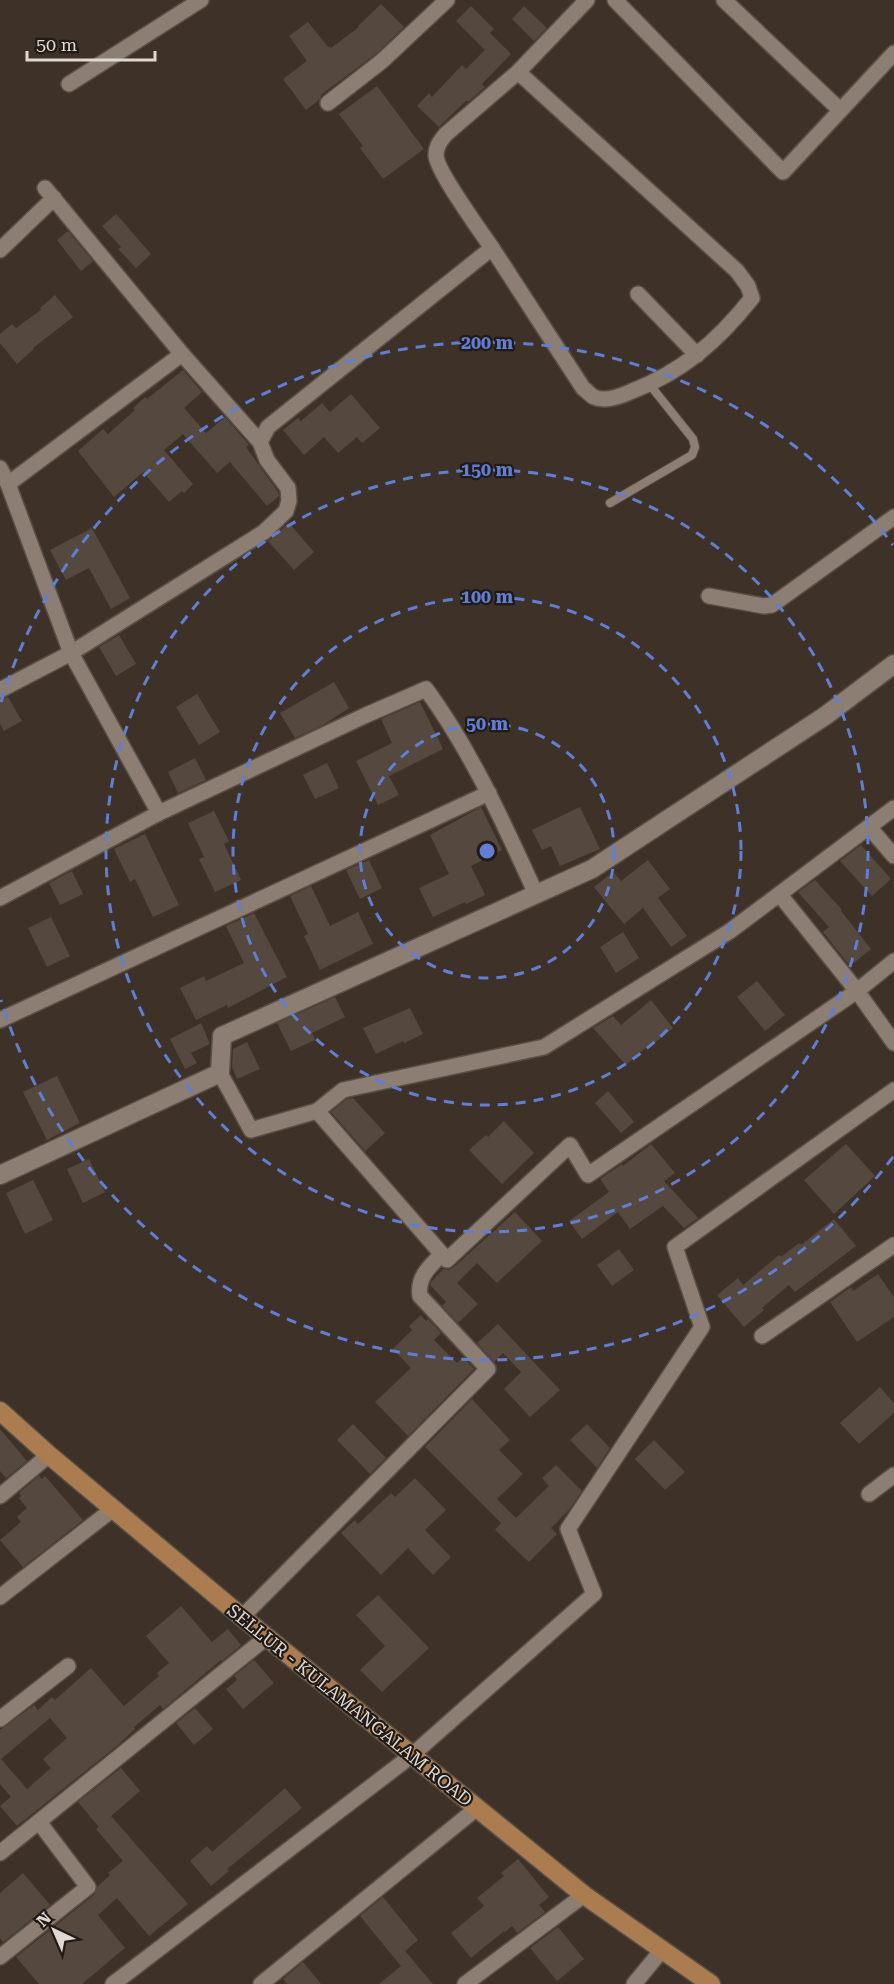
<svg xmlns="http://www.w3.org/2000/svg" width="894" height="1984" font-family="'Roboto Serif',serif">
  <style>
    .building { fill: #55483e; fill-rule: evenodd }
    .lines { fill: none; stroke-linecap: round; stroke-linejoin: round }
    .service-casing { stroke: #594f46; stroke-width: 10 }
    .minor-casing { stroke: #594f46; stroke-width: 18 }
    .tertiary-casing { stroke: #594f46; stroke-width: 21 }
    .primary-casing { stroke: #594f46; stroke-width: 21 }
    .service { stroke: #8c7e72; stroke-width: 8 }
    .minor { stroke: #8c7e72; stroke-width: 15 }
    .tertiary { stroke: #8c7e72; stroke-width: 18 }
    .primary { stroke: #ac7c51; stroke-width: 18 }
    .ring { fill: none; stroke: #617ed6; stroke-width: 3; stroke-dasharray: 10 8 }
    .labels { text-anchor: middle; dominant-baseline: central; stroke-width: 4.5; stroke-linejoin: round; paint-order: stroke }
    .street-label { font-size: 18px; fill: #e0d8d2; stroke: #211b17 }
    .centre { fill: #617ed6; stroke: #211b17; stroke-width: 3 }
    .ring-label { font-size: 18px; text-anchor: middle; font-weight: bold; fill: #617ed6; stroke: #211b17; stroke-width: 4.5; stroke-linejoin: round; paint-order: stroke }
  </style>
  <rect width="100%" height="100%" fill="#3e3228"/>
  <g class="building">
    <polygon points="381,4 404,27 376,54 322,94 319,100 306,110 283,79 307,61 289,36 308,22 328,47 330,46 331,48 359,27 358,26"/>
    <polygon points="471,6 494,29 490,33 511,54 482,84 485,87 468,102 467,100 439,127 417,106 429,93 432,97 462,65 466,69 485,50 456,21"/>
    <polygon points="524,6 547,28 534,41 512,19"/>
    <polygon points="377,86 424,149 383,179 360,148 363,146 339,114"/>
    <polygon points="116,214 151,254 136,268 118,249 121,247 102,226"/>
    <polygon points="68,231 93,261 81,271 57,240"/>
    <polygon points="55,295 73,317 33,348 34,349 17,364 0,343 0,334 12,324 16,328 41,310 40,308"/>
    <polygon points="183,370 202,392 184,408 206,433 225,417 249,445 246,447 278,492 279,496 267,506 230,462 217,473 183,434 164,450 193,484 184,493 182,491 169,502 143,472 114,497 78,451 103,429 108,434 135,410 133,408 145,397 147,399"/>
    <polygon points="351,394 380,428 362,443 357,437 338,453 324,437 304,455 283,430 298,418 301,421 322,403 330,412"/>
    <polygon points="289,523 314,552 294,570 268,541"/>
    <polygon points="92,528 130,598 111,609 89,568 66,580 50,550"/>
    <polygon points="119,635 136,664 116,676 99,647"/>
    <polygon points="334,682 349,708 323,725 295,738 280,713"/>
    <polygon points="197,694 220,732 199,745 176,707"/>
    <polygon points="8,697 22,721 4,731 0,724 0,700"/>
    <polygon points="420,702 443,749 389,776 399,795 378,805 356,761 392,743 381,719"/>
    <polygon points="195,758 206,780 178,793 168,772"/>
    <polygon points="327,763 339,788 315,799 303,775"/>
    <polygon points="481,807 502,850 471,866 485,895 466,904 465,902 433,917 419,888 449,874 430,835"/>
    <polygon points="580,807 600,849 560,866 551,846 542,850 532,830"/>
    <polygon points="214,811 229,841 224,844 241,880 215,892 199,859 204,857 188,823"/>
    <polygon points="145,834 179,905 153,917 135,879 130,882 114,849"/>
    <polygon points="861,845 891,879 872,896 840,861"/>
    <polygon points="369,860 382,888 360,899 346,870"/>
    <polygon points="648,860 670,889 658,898 687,936 671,947 643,908 624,924 594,887 613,872 621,881"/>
    <polygon points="72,871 83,894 60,905 49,883"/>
    <polygon points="815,880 842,910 841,911 871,949 850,966 823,932 829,927 798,892"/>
    <polygon points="311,886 330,926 358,912 373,944 320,970 304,936 308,934 290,896"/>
    <polygon points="254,913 287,977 228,1008 227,1005 196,1020 180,988 204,976 206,981 244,963 226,926"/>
    <polygon points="51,917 70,956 47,967 28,928"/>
    <polygon points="623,932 639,958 616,973 600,947"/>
    <polygon points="757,981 785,1015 765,1031 737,997"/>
    <polygon points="335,997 345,1017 312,1033 315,1040 291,1051 277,1023"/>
    <polygon points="651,1000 673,1028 652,1045 651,1043 626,1065 593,1028 613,1016 621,1025"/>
    <polygon points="410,1008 423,1034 404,1043 403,1041 376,1054 363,1028"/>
    <polygon points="201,1023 210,1044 191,1053 197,1063 185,1069 170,1039"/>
    <polygon points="247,1042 260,1069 237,1079 232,1067 233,1049"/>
    <polygon points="57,1076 80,1123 47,1140 23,1092"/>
    <polygon points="608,1091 634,1122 621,1133 595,1103"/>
    <polygon points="353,1098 385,1133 365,1151 331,1112 347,1099"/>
    <polygon points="504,1121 534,1153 502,1184 469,1150 486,1135 488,1137"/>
    <polygon points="651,1144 675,1173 664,1181 698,1218 684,1228 663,1206 630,1229 618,1212 582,1239 569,1221 609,1192 600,1179 622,1164 623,1166"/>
    <polygon points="846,1144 875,1176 834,1214 804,1180"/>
    <polygon points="89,1159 105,1192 83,1203 67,1169"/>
    <polygon points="33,1180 53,1220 25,1234 6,1193"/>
    <polygon points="515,1212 542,1241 497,1283 477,1263 457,1283 478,1304 458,1323 442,1306 446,1302 430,1285 431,1282 443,1269 448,1270 454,1267"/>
    <polygon points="834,1219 856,1246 795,1292 789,1285 762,1308 764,1310 744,1327 717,1295 738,1278 743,1285 779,1255 781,1257 799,1243 801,1245"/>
    <polygon points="619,1249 634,1270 612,1286 597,1265"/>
    <polygon points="878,1274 894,1297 894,1317 857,1342 830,1302 851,1287 853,1291"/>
    <polygon points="421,1315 426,1321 428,1319 441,1333 434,1340 457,1363 463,1357 474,1369 408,1436 375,1402 411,1368 393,1349 412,1330 409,1326"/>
    <polygon points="498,1324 560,1390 530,1417 504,1389 521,1372 503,1353 494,1362 477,1343"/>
    <polygon points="880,1387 894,1403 894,1413 859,1444 840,1423"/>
    <polygon points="472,1399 510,1440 499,1450 523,1474 497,1499 516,1518 549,1486 542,1478 556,1465 582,1491 569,1510 551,1528 557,1534 529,1562 495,1530 501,1523 425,1447"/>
    <polygon points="353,1424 386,1458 370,1474 337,1440"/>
    <polygon points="587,1424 610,1448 597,1468 570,1440"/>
    <polygon points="0,1429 27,1461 6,1478 0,1471"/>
    <polygon points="654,1440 685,1472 665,1490 635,1459"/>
    <polygon points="39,1476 42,1479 45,1476 83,1520 23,1567 0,1540 21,1522 17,1517 27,1508 19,1498 21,1496 19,1493"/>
    <polygon points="415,1478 446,1510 425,1530 451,1557 433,1575 408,1548 381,1575 341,1533 355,1520 358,1524 391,1493 395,1497"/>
    <polygon points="378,1595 429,1648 382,1692 360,1670 385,1646 356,1615"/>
    <path d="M 181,1606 L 212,1642 L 228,1629 L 241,1645 L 222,1661 L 221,1660 L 163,1709 L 160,1705 L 134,1727 L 135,1729 L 119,1744 L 17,1826 L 0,1806 L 11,1797 L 0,1784 L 0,1730 L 34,1705 L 38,1710 L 52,1697 L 55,1700 L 91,1668 L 124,1706 L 159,1676 L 157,1673 L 169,1663 L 146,1636 ZM 50,1718 L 67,1738 L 43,1759 L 51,1768 L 27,1789 L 1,1759 Z"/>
    <polygon points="254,1660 274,1683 243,1709 226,1689 237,1680 234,1676"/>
    <polygon points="195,1708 213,1729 194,1745 176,1723"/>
    <polygon points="121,1768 140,1791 111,1816 188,1904 149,1936 117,1898 98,1915 125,1948 82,1984 39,1984 16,1957 94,1895 98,1886 110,1875 108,1873 123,1861 96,1829 99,1827 78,1802"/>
    <polygon points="285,1788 302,1808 227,1869 229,1871 211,1886 190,1861 207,1846 212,1852"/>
    <polygon points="518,1859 549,1897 539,1905 545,1912 517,1933 512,1926 505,1932 504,1931 471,1958 451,1933 484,1906 477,1898 504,1876 501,1873"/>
    <polygon points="23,1873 50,1905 3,1942 0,1938 0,1893"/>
    <polygon points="383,1897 418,1940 405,1951 433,1984 379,1984 401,1966 360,1916"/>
    <polygon points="558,1927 584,1959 557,1981 530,1948"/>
    <polygon points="303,1962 321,1984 287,1984 283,1979"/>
  </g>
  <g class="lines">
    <defs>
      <polyline id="service" points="610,503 692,455 695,447 693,439 650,385"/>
      <g id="minor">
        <polyline points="615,0 783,172 894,53"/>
        <polyline points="724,0 840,110"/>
        <polyline points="69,84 201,0"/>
        <polyline points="328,103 382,61 447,0"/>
        <polyline points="45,188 182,354 260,442"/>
        <path d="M 492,248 L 583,388 C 586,390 590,395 594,397 C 605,402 619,397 630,392 C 682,372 717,342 752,298 L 748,286 L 737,271 L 518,72"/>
        <polyline points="0,250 54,198"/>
        <polyline points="638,294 697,355"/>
        <polyline points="0,468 8,484 71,653 0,690"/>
        <polyline points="8,484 182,354"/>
        <polyline points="709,596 764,606 772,605 894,517"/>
        <path d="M 159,813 L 71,653 L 264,532 L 286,511 L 289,501 L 288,488 L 267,460 L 260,442 L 268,427 L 492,248 C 481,232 436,170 436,155 C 436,146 441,140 446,134 L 518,72 L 587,0"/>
        <polyline points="869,827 894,856"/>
        <polyline points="780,895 857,991 894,1043"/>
        <path d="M 0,898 L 159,813 L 364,716 L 426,689 C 472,752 504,824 536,894"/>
        <polyline points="0,1020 489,793"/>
        <polyline points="220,1073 251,1130 317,1111 447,1260 570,1145 588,1175 857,991 894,961"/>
        <polyline points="317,1111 343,1090 544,1047 730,931 894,808"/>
        <polyline points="762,1336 894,1245"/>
        <polyline points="869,1494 894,1475"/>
        <polyline points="0,1496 49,1455"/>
        <polyline points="0,1597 113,1509"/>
        <path d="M 242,1617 L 488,1369 L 420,1296 C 417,1277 430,1266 442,1254"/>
        <polyline points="0,1719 68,1666"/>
        <polyline points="0,1853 267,1637"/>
        <polyline points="0,1957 88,1887 39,1822"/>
        <polyline points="113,1984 411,1756 594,1594 568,1529 702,1327 675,1247 894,1090"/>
        <polyline points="261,1984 477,1808"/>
        <polyline points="465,1984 584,1895"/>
        <polyline points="634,1984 662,1950"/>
      </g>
      <polyline id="tertiary" points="0,1175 220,1073 222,1036 592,869 825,716 894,664"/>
      <polyline id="primary" points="0,1411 49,1455 242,1617 584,1895 711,1984"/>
    </defs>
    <use href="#service" class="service-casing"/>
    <use href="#minor" class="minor-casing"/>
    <use href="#tertiary" class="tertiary-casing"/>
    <use href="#primary" class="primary-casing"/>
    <use href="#service" class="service"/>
    <use href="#minor" class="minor"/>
    <use href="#tertiary" class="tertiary"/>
    <use href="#primary" class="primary"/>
  </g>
  <g class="ring">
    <circle cx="487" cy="851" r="127"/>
    <circle cx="487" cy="851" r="254"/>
    <circle cx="487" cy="851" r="381"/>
    <path d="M893 1157A508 508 0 0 1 1 1000M1 702A508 508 0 0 1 893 545"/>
  </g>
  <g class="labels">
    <g class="street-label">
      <text transform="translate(350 1705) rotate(39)">SELLUR - KULAMANGALAM ROAD</text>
    </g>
  </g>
  <circle cx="487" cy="851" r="9" class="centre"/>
  <g class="ring-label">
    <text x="487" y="349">200 m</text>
    <text x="487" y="476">150 m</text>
    <text x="487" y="603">100 m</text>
    <text x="487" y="730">50 m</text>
  </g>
  <g transform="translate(54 1930) rotate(316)" stroke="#211b17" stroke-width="4.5" paint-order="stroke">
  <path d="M0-4.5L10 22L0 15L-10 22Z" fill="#e0d8d2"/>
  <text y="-9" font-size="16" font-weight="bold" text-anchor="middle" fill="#e0d8d2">N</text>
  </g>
  <path d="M27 51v9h128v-9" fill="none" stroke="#e0d8d2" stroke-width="3"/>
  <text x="36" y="51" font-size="18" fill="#e0d8d2" stroke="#211b17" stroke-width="4.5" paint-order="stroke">50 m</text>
</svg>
